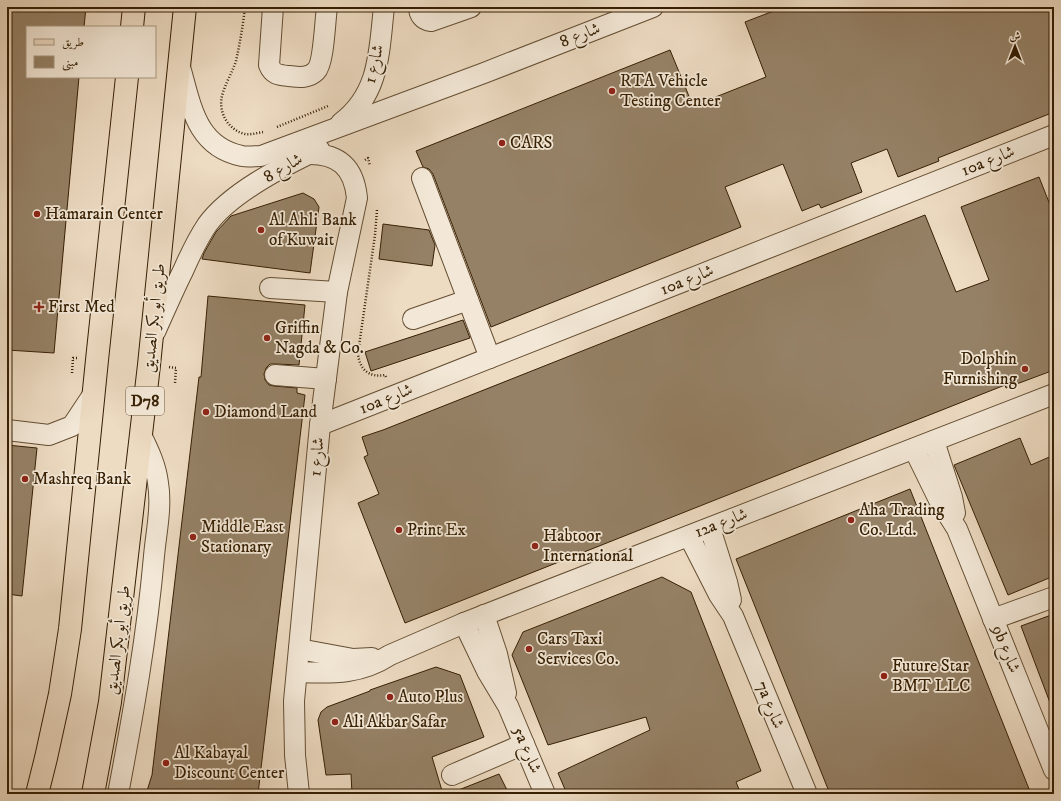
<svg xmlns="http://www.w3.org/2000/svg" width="1061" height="801" font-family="'IM FELL DW Pica',Amiri,serif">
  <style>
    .building { fill: #958166; stroke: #361f03 }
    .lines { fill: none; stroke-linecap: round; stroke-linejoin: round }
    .minor-casing { stroke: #644e33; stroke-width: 22 }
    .major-casing { stroke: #361f03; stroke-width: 24 }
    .path { stroke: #361f03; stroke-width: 2.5; stroke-dasharray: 1 2; stroke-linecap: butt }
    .minor { stroke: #f3e8d7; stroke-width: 20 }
    .major { stroke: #eddbc2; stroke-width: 22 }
    .poi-dot { fill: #8f2418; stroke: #f3e8d7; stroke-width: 1.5 }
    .labels { text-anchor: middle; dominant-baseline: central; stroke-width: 3.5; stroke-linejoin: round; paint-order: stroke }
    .shield { fill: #f3e8d7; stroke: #6f5b43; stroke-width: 1 }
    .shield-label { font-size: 16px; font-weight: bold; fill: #361f03 }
    .street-label { font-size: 17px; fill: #361f03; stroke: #f3e8d7 }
    .poi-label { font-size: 17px; fill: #361f03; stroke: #f3e8d7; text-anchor: start }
  </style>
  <rect width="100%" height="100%" fill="#eddbc2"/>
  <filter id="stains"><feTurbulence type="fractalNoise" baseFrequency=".005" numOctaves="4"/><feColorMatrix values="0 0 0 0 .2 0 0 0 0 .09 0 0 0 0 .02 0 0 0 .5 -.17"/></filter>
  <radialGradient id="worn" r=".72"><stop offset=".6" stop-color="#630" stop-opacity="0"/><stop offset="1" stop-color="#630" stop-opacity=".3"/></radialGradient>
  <g class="building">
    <polygon points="7,7 86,7 84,27 27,27 27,77 79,77 54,353 7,350"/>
    <polygon points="784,7 1054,7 1054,112 938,158 939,161 898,177 887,149 851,163 862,192 821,208 819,204 802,211 783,164 725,187 741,227 491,327 433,174 429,169 423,167 416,151 670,50 693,106 766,77 745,22"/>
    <polygon points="1039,177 1054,215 1054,370 1006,388 1005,385 405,623 358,503 379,494 364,457 368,455 362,437 383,430 925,215 956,292 989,280 961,207"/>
    <polygon points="303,193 314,199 319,207 310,273 202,259 204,253 216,232 231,216"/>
    <polygon points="383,224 429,230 435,245 432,266 379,259"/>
    <polygon points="208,296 305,305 299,365 276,364 270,364 266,368 264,374 265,380 269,385 274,386 297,388 297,393 305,395 258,794 146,794 152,775 199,377 201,377"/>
    <polygon points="463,320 470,338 371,371 365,352"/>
    <polygon points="1020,438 1031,465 1054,455 1054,576 1008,595 954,465"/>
    <polygon points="7,445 37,448 22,596 7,594"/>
    <polygon points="910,489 1031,794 830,794 736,559"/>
    <polygon points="662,577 691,592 761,771 736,782 741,794 567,794 558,773 650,730 646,717 548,745 512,655 523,632"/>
    <polygon points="1054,614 1054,708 1052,708 1021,626"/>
    <polygon points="436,667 460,675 484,737 432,757 443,794 352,794 351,774 326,775 318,720 321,712 327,707 370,691 370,690"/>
    <polygon points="499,774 509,794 451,794 451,793"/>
  </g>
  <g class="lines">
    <defs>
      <g id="minor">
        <path d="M 273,7 L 269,65 C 273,75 279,75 289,76 C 298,77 308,79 316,71 C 324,63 325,20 327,7"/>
        <path d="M 419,7 C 419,15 423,20 431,21 L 471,7"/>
        <path d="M 180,67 C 191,105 196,147 242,156 C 248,157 255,156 261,156 L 484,73 L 653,7"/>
        <path d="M 341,123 C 380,94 379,51 384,7"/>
        <polyline points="422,178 490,358"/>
        <polyline points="270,288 337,292"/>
        <polyline points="413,319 468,300"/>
        <path d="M 155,332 C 164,312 173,291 183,271 C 190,255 197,240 207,225 C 230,193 283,166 319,149"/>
        <polyline points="275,375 326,379"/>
        <polyline points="320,425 1054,135"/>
        <polyline points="7,430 49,435 72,426 94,393"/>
        <polyline points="934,441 952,497 955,513"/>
        <polyline points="914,449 940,502 957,529 1054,770"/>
        <polyline points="710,528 727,582 731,600"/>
        <polyline points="689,536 719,595 733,616 807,794"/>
        <polyline points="484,615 497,654 506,693"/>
        <polyline points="993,619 1054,597"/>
        <polyline points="464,623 487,671 508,706 545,794"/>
        <polyline points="299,649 353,659 372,658"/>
        <path d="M 297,672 C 332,673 359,675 390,655 L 464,623 L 1054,394"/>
        <polyline points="452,775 524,744"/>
        <path d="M 118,794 C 133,715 147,636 154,556 C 156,533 162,507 158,483 C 156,466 149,451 141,435"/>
        <path d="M 299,794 L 295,755 L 294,701 L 320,425 L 337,292 L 357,198 C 354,167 338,153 307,154"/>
      </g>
      <g id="major">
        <polyline points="132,27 134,7"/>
        <polyline points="37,794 46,758 60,694 70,629 97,360 127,77"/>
        <polyline points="93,794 110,702 149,365 185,7"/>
      </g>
    </defs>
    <use href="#minor" class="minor-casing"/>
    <use href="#major" class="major-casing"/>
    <g class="path">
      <path d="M 245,7 C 243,25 240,43 236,61 C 232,73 225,84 222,96 C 218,112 228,130 245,134 C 251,135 257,133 263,132"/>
      <polyline points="277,127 328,106"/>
      <polyline points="365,160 368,158 370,166"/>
      <path d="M 377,210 L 375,235 L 358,353 C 359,369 369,378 385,375 L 386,377"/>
      <polyline points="169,367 176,368 175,383"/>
      <polyline points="72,373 73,358 77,358"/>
    </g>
    <use href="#minor" class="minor"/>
    <use href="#major" class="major"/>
  </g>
  <g class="poi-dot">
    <circle cx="612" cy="91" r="4"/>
    <circle cx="502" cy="143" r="4"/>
    <circle cx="37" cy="214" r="4"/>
    <circle cx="261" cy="230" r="4"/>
    <path d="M37 301h4v4h4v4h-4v4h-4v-4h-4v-4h4z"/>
    <circle cx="267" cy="338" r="4"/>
    <circle cx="1025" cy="369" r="4"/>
    <circle cx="206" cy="412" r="4"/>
    <circle cx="25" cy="479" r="4"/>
    <circle cx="851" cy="520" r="4"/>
    <circle cx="399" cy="530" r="4"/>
    <circle cx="193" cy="537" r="4"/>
    <circle cx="535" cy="546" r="4"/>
    <circle cx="529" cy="649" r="4"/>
    <circle cx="884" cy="676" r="4"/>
    <circle cx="390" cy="697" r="4"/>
    <circle cx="335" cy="722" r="4"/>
    <circle cx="166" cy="763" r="4"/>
  </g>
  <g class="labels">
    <rect class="shield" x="126" y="387" width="38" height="28" rx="3"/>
    <g class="shield-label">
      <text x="145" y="401">D78</text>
    </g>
    <g class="street-label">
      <text transform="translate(580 35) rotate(-21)">شارع 8</text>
      <text transform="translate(374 64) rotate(-77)">شارع 1</text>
      <text transform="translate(988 161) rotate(-22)">10a شارع</text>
      <text transform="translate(283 168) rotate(-30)">شارع 8</text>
      <text transform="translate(687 280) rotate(-22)">10a شارع</text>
      <text transform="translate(154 318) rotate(-84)">طريق أبو بكر الصديق</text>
      <text transform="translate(386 399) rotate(-22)">10a شارع</text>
      <text transform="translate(317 457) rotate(-85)">شارع 1</text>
      <text transform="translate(721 523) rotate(-21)">12a شارع</text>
      <text transform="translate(118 640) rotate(-83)">طريق أبو بكر الصديق</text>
      <text transform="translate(1006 649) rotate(68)">9b شارع</text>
      <text transform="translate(770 705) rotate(68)">7a شارع</text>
      <text transform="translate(527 750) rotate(67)">5a شارع</text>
    </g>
    <g class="poi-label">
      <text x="620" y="81">RTA Vehicle<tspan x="620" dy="20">Testing Center</tspan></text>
      <text x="510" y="143">CARS</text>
      <text x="45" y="214">Hamarain Center</text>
      <text x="269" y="220">Al Ahli Bank<tspan x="269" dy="20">of Kuwait</tspan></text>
      <text x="48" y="307">First Med</text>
      <text x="275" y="328">Griffin<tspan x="275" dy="20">Nagda &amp; Co.</tspan></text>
      <text x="1017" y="359" text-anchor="end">Dolphin<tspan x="1017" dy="20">Furnishing</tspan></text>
      <text x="214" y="412">Diamond Land</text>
      <text x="33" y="479">Mashreq Bank</text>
      <text x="859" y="510">Aha Trading<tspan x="859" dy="20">Co. Ltd.</tspan></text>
      <text x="201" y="527">Middle East<tspan x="201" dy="20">Stationary</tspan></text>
      <text x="407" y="530">Print Ex</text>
      <text x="543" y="536">Habtoor<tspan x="543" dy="20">International</tspan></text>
      <text x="537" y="639">Cars Taxi<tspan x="537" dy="20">Services Co.</tspan></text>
      <text x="892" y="666">Future Star<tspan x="892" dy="20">BMT LLC</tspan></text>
      <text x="398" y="697">Auto Plus</text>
      <text x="343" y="722">Ali Akbar Safar</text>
      <text x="174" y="753">Al Kabayal<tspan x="174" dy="20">Discount Center</tspan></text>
    </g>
  </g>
  <rect width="1061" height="801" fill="none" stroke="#eddbc2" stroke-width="24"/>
  <rect x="8" y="8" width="1045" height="785" fill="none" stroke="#361f03" stroke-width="2"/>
  <rect x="12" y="12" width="1037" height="777" fill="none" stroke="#361f03"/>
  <rect x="26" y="26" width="130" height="52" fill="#f3e8d7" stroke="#a79882"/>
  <rect x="34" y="39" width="20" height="6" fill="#eddbc2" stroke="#a79882"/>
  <text x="62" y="46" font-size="12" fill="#361f03">طريق</text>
  <rect x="34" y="56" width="20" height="12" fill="#958166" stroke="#a79882"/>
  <text x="62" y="66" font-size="12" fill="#361f03">مبنى</text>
  <g transform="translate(1015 46)" stroke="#f3e8d7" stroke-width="3" paint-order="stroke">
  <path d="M0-3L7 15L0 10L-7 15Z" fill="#361f03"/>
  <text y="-6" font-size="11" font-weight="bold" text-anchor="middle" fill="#361f03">ش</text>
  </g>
  <rect width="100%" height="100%" filter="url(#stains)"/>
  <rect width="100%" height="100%" fill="url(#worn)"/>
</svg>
